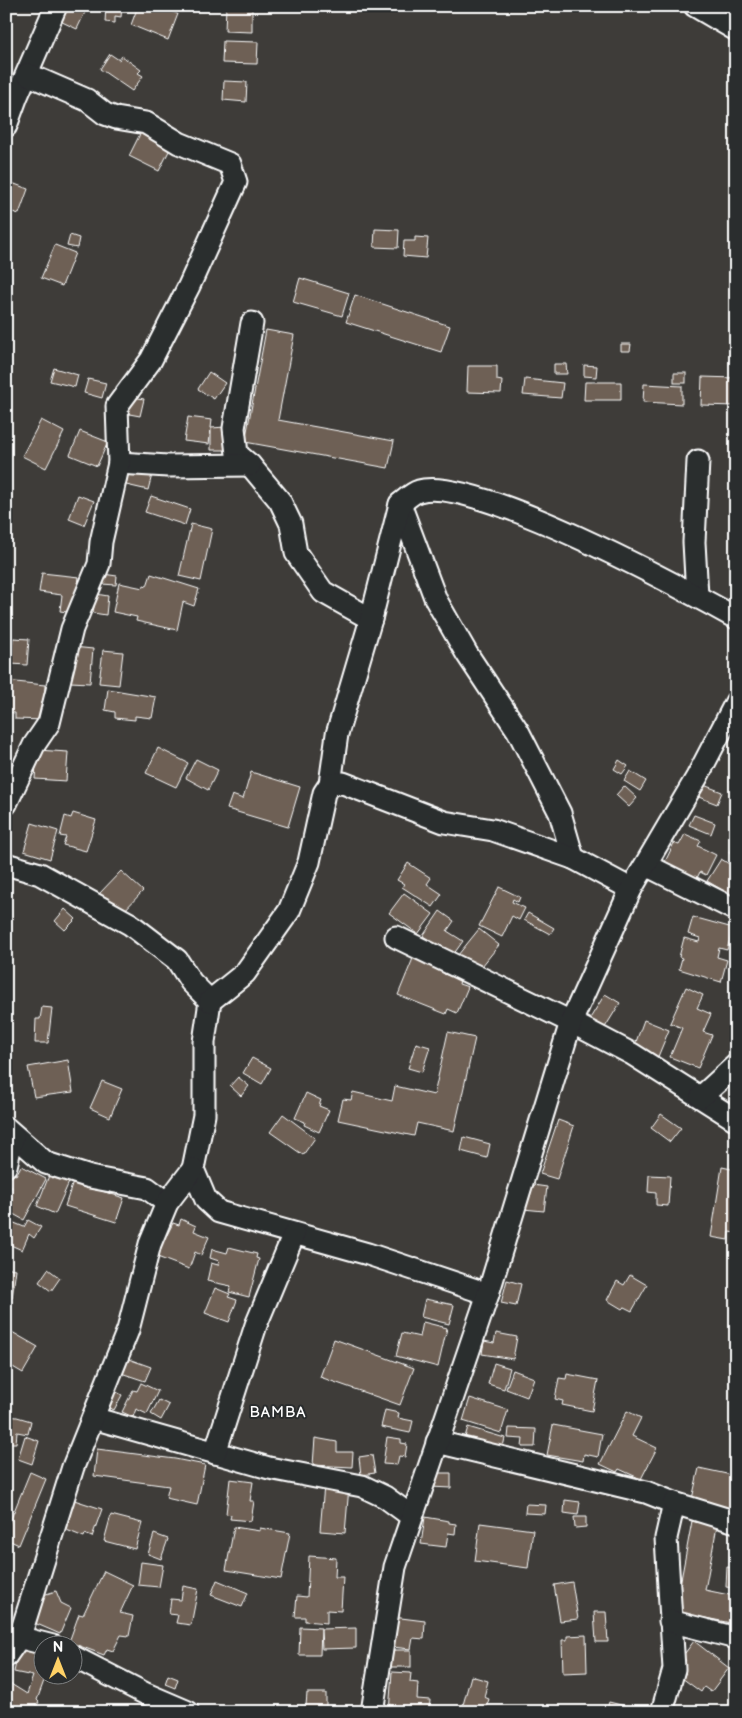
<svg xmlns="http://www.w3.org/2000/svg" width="742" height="1718" font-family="'Balsamiq Sans',sans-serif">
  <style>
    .building { fill: #6e6054; stroke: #fff }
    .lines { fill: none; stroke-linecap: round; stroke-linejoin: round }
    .minor-casing { stroke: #fff; stroke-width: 25 }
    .minor { stroke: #2a2d2e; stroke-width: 21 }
    .labels { text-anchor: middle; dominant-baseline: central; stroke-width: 4; stroke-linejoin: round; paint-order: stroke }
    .quarter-label { font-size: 15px; letter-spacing: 1px; fill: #fff; stroke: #2a2d2e }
  </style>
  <rect width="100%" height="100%" fill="#3e3c39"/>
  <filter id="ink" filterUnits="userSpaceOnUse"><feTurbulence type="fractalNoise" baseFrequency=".02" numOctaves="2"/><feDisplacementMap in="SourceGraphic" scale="10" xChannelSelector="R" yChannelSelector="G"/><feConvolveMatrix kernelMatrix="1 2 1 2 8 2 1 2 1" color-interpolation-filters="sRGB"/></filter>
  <g filter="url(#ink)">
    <g class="building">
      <polygon points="67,6 88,6 77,29 60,21"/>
      <polygon points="106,6 122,6 121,17 115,16 115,23 105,22"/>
      <polygon points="138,6 157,6 178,14 168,40 131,25"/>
      <polygon points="226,6 252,6 252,32 225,31"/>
      <polygon points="223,41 258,42 257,64 222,63"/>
      <polygon points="110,54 119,60 122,56 141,70 138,73 143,76 132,91 100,69"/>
      <polygon points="224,81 247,82 246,102 223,100"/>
      <polygon points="142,130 172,145 159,171 129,156"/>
      <polygon points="12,183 28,189 19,214 6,210 6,195"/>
      <polygon points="375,229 399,230 398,248 374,247"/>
      <polygon points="70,235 79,238 77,248 67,246"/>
      <polygon points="415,237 428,238 426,258 403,256 404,241 415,241"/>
      <polygon points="55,245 75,253 62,286 41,278"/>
      <polygon points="300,278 349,293 342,316 293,302"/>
      <polygon points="355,295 450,326 441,352 346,322"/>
      <polygon points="266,330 294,335 278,420 394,441 388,468 245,442"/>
      <polygon points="621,344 631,344 630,351 621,351"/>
      <polygon points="554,364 566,364 567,374 554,374"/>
      <polygon points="584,365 597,366 596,377 584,376"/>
      <polygon points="468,366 497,366 497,380 502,381 501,393 467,392"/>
      <polygon points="54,368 78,375 75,387 50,381"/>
      <polygon points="209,372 225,383 214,399 198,389"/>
      <rect x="674" y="373" width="12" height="10"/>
      <polygon points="702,377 736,378 736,406 701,405"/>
      <polygon points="88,379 106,383 102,398 84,393"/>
      <polygon points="525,379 563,383 561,398 523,395"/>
      <polygon points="585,382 621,382 621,400 584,400"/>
      <polygon points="644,384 682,386 682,404 643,402"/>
      <polygon points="127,396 144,399 140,416 124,413"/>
      <polygon points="188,417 212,420 209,444 184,441"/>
      <polygon points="41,420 64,432 46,468 22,456"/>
      <polygon points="226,427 227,450 211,450 211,428"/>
      <polygon points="80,431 108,442 97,466 70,455"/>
      <polygon points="127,464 153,471 148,490 122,484"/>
      <polygon points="78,495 94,501 84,525 69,519"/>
      <polygon points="151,496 190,509 185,525 145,512"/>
      <polygon points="191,524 212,529 201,581 179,576"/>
      <polygon points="42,573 79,577 74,613 60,611 62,595 39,592"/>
      <polygon points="103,574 117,576 116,585 102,584"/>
      <polygon points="151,574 199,589 194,606 183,602 177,630 136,621 137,617 113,612 119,583 143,588 144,585 147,586"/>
      <polygon points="96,594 108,596 106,615 93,613"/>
      <polygon points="13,638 29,639 27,665 11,664"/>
      <polygon points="73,647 93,649 90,683 70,682"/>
      <polygon points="103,650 123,652 119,685 99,683"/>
      <polygon points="6,681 45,685 45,720 15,719 15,713 6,712"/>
      <polygon points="108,689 156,697 152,718 135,716 135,720 115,718 115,712 105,710"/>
      <polygon points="158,748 188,763 176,787 146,773"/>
      <polygon points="37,750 68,752 66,781 35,779"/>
      <polygon points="196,759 218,770 208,790 186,778"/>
      <polygon points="619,760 628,766 622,774 614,769"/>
      <polygon points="630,771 646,781 640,791 624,781"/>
      <polygon points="251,772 300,787 288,827 227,809 232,795 243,799"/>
      <polygon points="701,784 722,792 717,804 696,796"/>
      <polygon points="624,786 637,798 629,807 616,795"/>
      <polygon points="73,813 96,820 86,851 63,845 66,837 60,836 65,816 71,818"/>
      <polygon points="694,815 715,823 711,834 689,825"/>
      <polygon points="32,823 58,831 50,859 24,851"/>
      <polygon points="685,834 701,841 698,846 716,855 706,875 700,872 697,878 665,862 674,843 679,845"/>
      <polygon points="736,842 736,856 729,852"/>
      <polygon points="721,859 736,868 736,898 707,881"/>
      <polygon points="408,863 431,878 427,884 442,894 433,907 402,887 404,884 397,880"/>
      <polygon points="121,871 143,891 121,914 99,894"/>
      <polygon points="499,887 520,897 518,902 513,899 512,902 525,908 519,920 512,916 502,937 479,926"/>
      <polygon points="404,893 433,914 418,934 389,913"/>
      <polygon points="65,909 76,919 65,930 55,921"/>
      <polygon points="440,911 454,921 447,931 463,941 453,955 423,936"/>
      <polygon points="528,913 554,928 550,934 524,920"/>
      <polygon points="693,917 733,928 727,950 719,948 717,957 727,960 721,982 679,969 682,958 679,957 684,938 699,942 700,938 688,934"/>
      <polygon points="479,929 499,945 478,971 458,955"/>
      <polygon points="414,956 446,969 444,974 460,980 459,984 468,987 457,1013 448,1009 446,1014 398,995"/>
      <polygon points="686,987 703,995 697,1008 711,1014 703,1032 712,1035 698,1068 670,1057 682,1028 670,1023"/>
      <polygon points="605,994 620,1003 604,1029 589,1020"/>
      <polygon points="42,1007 52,1008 48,1043 35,1043 36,1019 40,1019"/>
      <polygon points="644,1020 669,1030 657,1059 633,1050"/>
      <polygon points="448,1032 475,1038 454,1131 417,1123 414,1136 338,1120 343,1099 351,1100 353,1092 392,1101 395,1086 434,1095"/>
      <polygon points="416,1043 430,1047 422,1072 408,1068"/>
      <polygon points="252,1058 271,1068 262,1084 243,1073"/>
      <polygon points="68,1060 73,1092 34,1097 28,1067"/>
      <polygon points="238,1077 249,1086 241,1096 230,1086"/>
      <polygon points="102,1081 122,1089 110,1117 90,1108"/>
      <polygon points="306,1093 321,1100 319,1106 329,1110 319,1132 304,1125 305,1122 295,1118"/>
      <polygon points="283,1114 315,1138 303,1155 270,1132"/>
      <polygon points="661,1114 681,1128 670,1142 651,1128"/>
      <polygon points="558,1120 574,1126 557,1179 540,1174"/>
      <polygon points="464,1137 490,1144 487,1158 461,1151"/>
      <polygon points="21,1166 46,1179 24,1220 6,1210 6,1196 12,1187 6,1184 6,1178 10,1172 16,1175"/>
      <polygon points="722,1167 736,1170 736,1233 729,1232 728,1240 711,1237"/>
      <polygon points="50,1173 70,1180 55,1214 37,1206"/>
      <polygon points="649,1175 670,1176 668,1206 656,1205 656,1193 648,1192"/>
      <polygon points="73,1182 124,1198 116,1222 65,1206"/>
      <polygon points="526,1184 547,1187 544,1211 523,1209"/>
      <polygon points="181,1219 196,1226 194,1231 209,1237 201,1255 195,1252 189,1269 152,1255 159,1233 167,1235 173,1223 179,1225"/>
      <polygon points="7,1220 24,1227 28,1220 41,1227 34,1238 29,1234 22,1250 6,1243"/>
      <polygon points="229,1247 257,1254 256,1258 259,1259 249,1297 229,1292 231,1286 207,1281 211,1263 218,1265 219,1261 210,1258 212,1249 227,1253"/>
      <polygon points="6,1268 16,1269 12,1298 6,1297"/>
      <polygon points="48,1269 60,1278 51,1291 39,1282"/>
      <polygon points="630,1275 647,1285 632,1311 624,1307 622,1309 607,1300 617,1281 624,1285"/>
      <polygon points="507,1280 521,1284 516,1306 501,1303"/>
      <polygon points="215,1288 230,1294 228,1297 237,1300 229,1322 205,1313"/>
      <polygon points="425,1299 454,1305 449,1324 421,1317"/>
      <polygon points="423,1322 447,1328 438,1367 396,1356 402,1333 420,1337"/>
      <polygon points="12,1332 38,1347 23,1373 6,1363 6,1341"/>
      <polygon points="496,1333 517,1337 513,1359 482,1354 484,1341 494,1343"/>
      <polygon points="334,1339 414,1368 400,1405 320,1377"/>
      <polygon points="120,1356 151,1367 145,1381 115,1371"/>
      <polygon points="494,1363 510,1368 504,1389 488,1384"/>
      <polygon points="513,1370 534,1378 527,1397 506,1389"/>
      <polygon points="567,1374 598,1380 592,1411 562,1405 563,1401 555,1399 559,1378 566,1379"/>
      <polygon points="141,1383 158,1391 147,1414 136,1409 133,1417 122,1412 133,1390 137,1391"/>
      <polygon points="111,1389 122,1395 114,1410 103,1404"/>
      <polygon points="470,1398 508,1410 501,1433 463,1421"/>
      <polygon points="159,1400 169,1405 161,1420 151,1414"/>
      <polygon points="385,1410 399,1413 398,1418 413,1421 410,1433 381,1427"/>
      <polygon points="627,1411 641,1418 632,1436 657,1448 641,1479 619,1469 617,1472 600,1464"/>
      <polygon points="6,1416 17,1417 31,1421 28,1434 17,1432 16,1443 6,1443"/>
      <polygon points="553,1425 602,1434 598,1457 584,1454 583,1461 547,1455"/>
      <polygon points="468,1427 505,1438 501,1455 463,1444"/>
      <polygon points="509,1428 536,1429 535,1447 522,1447 523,1439 508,1438"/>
      <polygon points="25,1436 39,1441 32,1464 18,1459"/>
      <polygon points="387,1437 401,1439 401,1443 407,1444 405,1457 399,1456 397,1465 383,1464"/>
      <polygon points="315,1438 337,1442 337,1452 353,1452 352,1467 313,1465"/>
      <polygon points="97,1449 175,1459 205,1465 197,1505 166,1498 169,1486 94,1476"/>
      <polygon points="372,1455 375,1473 361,1475 359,1457"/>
      <polygon points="699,1468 736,1476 736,1510 692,1499"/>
      <polygon points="30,1472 46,1479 19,1545 6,1539 6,1531"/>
      <polygon points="430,1473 451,1473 451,1488 430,1487"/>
      <polygon points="230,1479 253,1482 250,1501 254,1501 251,1521 230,1519 231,1515 226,1514"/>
      <polygon points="324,1485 349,1487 345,1533 320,1531"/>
      <polygon points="68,1498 102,1509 92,1537 85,1534 84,1537 64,1529 68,1518 62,1516"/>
      <polygon points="565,1500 580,1502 578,1515 564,1513"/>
      <polygon points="526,1504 546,1505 545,1514 525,1513"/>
      <polygon points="111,1515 142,1523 135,1549 104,1541"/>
      <polygon points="425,1517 449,1521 449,1523 456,1524 455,1534 448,1533 446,1547 421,1544"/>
      <polygon points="574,1517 586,1517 586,1527 575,1528"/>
      <polygon points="692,1521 717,1526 705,1590 734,1596 733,1604 736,1604 736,1624 675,1612"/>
      <polygon points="480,1523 533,1530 528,1568 475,1561"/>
      <polygon points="234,1527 260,1531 260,1528 290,1533 281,1579 226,1570"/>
      <polygon points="154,1534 168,1539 161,1559 148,1554"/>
      <polygon points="309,1556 336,1558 335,1577 343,1577 341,1611 327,1610 327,1623 305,1621 305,1617 295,1617 297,1596 307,1597"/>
      <polygon points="735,1560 736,1560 736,1593 733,1593 734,1588 726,1587 727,1567 734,1568"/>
      <polygon points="141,1562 163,1565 159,1587 138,1585"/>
      <polygon points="104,1571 133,1585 120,1613 133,1616 129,1636 121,1635 113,1651 107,1649 104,1655 69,1642 79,1614 83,1615"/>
      <polygon points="217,1580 248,1593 242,1607 211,1595"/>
      <polygon points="572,1582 578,1619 560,1621 554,1585"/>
      <polygon points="183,1586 198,1589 191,1625 176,1623 178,1615 169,1614 171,1599 181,1600"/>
      <polygon points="56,1591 61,1603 71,1608 60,1634 30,1621 43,1595"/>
      <polygon points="594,1612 606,1612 608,1642 596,1642"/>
      <polygon points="393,1617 425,1621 424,1639 413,1638 411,1649 392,1647"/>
      <polygon points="300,1627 321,1628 320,1655 299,1655"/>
      <polygon points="356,1628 356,1648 322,1649 321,1629"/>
      <polygon points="586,1635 587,1672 563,1673 562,1640 567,1640 567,1636"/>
      <polygon points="694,1641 729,1668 711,1692 704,1687 701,1692 682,1678 686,1673 680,1668 686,1660 682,1657"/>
      <polygon points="19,1648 42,1653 42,1676 55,1676 54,1681 45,1678 37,1700 39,1702 33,1712 6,1712 6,1681 27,1694 33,1676 14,1672"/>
      <rect x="391" y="1650" width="20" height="17"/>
      <polygon points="392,1672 411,1673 410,1682 418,1683 417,1699 430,1700 429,1712 389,1712"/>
      <polygon points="168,1675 178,1679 175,1688 165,1684"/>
      <polygon points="471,1676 488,1681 484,1697 489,1699 485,1712 461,1712"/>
      <polygon points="307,1693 326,1693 326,1711 331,1712 301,1712 301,1706 306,1706"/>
      <polygon points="609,1702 629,1707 627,1712 606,1712"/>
    </g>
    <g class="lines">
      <defs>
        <g id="minor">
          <polyline points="695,6 736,30"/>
          <polyline points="6,126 17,96 56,6"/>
          <polyline points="252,323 234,428 237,454 250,465 280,501 291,524 296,553 323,592 371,619"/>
          <polyline points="119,463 168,466 250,465"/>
          <polyline points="400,504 436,600 467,654 518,731 560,813 573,858"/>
          <polyline points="697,596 694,542 698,461"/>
          <path d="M 330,784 L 337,734 L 371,619 L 400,504 C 405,500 412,493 419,491 C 472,474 682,588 736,618"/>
          <polyline points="6,804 34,745 49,723 72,629 99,564 101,542 119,463 117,406 151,360 189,286 236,182 230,164 179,143 146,123 116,118 105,114 87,100 27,74"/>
          <polyline points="6,864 40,874 130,924 177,960 191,982 210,1001 204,1042 204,1115 193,1169 206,1200 219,1212 368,1254 488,1294"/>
          <polyline points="646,865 736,910"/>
          <polyline points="396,937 571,1022 632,1054 736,1120"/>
          <polyline points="210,1001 245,973 289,911 309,862 324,793 330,784 343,783 444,822 493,830 573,858 631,889"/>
          <polyline points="701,1097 736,1065"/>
          <polyline points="6,1128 46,1163 90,1177 147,1188 167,1203"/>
          <polyline points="6,1166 13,1136"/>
          <polyline points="93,1418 269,1468 362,1486 385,1497 411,1516"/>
          <polyline points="437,1442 646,1492 674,1503 666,1538 674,1669 662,1712"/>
          <polyline points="215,1453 256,1325 294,1234"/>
          <polyline points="674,1503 736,1522"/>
          <polyline points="670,1621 736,1638"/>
          <polyline points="6,1634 53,1646"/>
          <polyline points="6,1656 20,1636 73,1467 128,1330 150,1244 167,1203 193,1169"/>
          <polyline points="72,1656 146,1694 188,1712"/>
          <polyline points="372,1712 395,1567 488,1294 571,1022 631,889 697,777 736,702"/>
        </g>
      </defs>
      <use href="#minor" class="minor-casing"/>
      <use href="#minor" class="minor"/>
    </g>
  </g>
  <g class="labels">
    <g class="quarter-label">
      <text x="278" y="1412">BAMBA</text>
    </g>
  </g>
  <rect width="742" height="1718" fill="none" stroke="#2a2d2e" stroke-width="25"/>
  <rect x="12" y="12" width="717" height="1693" fill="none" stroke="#fff" stroke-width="2" filter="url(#ink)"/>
  <g transform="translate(58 1660)"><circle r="24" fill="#2a2d2e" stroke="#7f8182"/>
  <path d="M0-4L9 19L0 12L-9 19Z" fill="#ffd166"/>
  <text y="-8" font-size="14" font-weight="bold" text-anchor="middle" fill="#ffffff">N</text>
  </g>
</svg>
